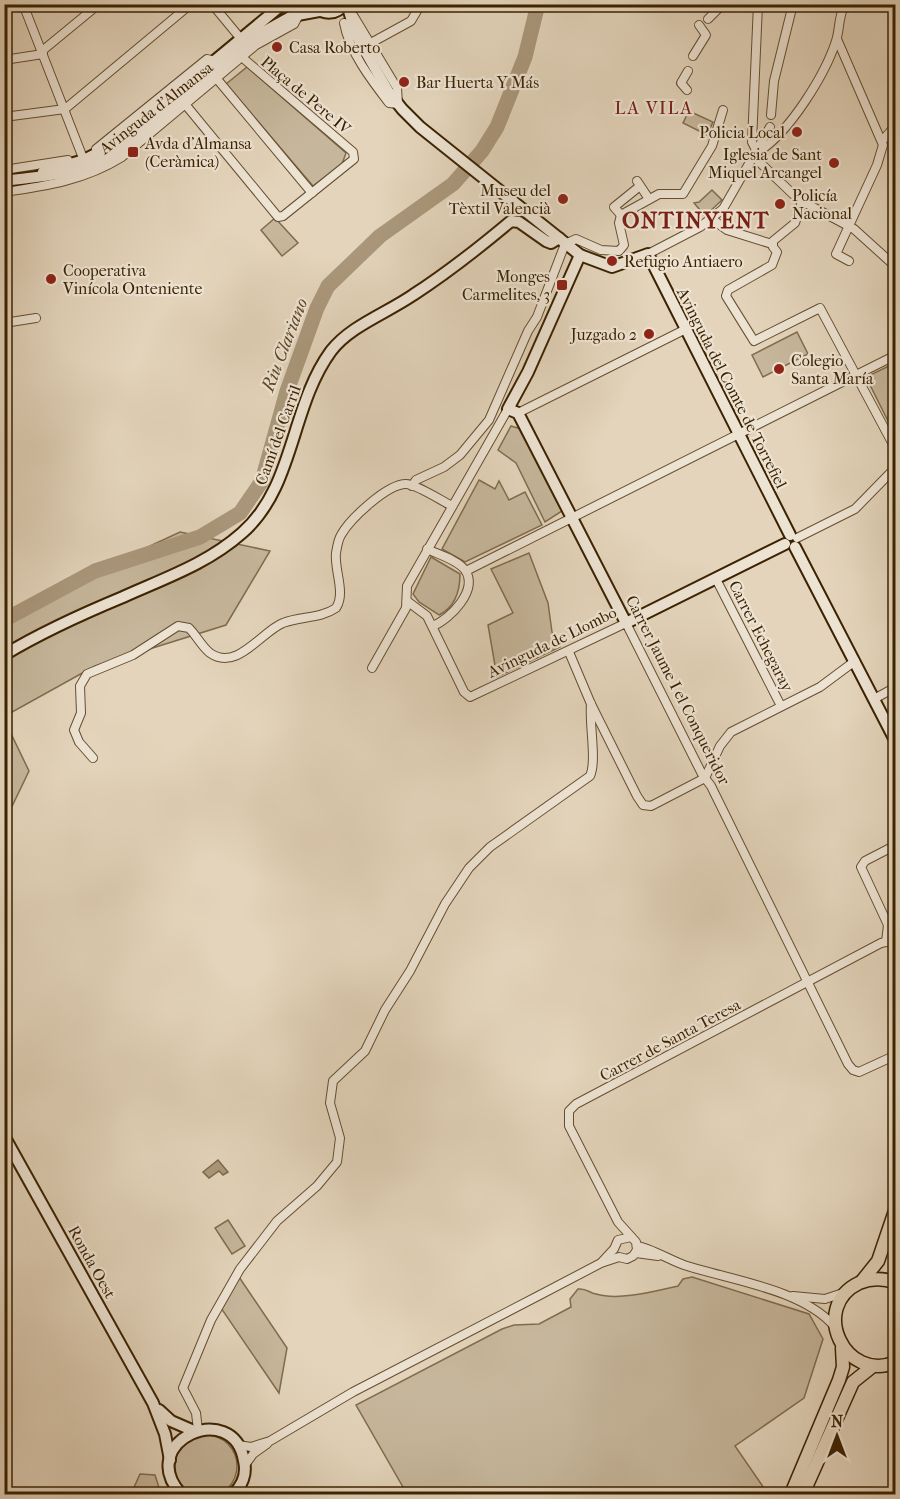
<svg xmlns="http://www.w3.org/2000/svg" width="900" height="1499" font-family="'IM FELL French Canon',serif">
  <style>
    .green { fill: #c6b69b; stroke: #806c4e; stroke-width: 1.5 }
    .water { fill: #aa977b; stroke: #7e684a; stroke-width: 1.5 }
    .lines { fill: none; stroke-linecap: round; stroke-linejoin: round }
    .river { stroke: #aa977b; stroke-width: 15 }
    .street-casing { stroke: #654e2f; stroke-width: 10 }
    .secondary-casing { stroke: #3b2200; stroke-width: 14 }
    .primary-casing { stroke: #3b2200; stroke-width: 15 }
    .street { stroke: #ede3d3; stroke-width: 8 }
    .secondary { stroke: #ede3d3; stroke-width: 10 }
    .primary { stroke: #e3d4bb; stroke-width: 12 }
    .poi-dot { fill: #8f2418; stroke: #ede3d3; stroke-width: 2 }
    .labels { text-anchor: middle; dominant-baseline: central; stroke-width: 4.5; stroke-linejoin: round; paint-order: stroke }
    .poi-label { font-size: 16px; fill: #3b2200; stroke: #ede3d3; text-anchor: start }
    .street-label { font-size: 16px; fill: #3b2200; stroke: #ede3d3 }
    .neighbourhood-label { font-size: 18px; letter-spacing: 1.5px; fill: #7a1f14; stroke: #ede3d3 }
    .water-label { font-size: 18px; font-style: italic; fill: #5c4525; stroke: #ede3d3 }
    .district-label { font-size: 22px; font-weight: bold; letter-spacing: 1.5px; fill: #7a1f14; stroke: #ede3d3 }
  </style>
  <rect width="100%" height="100%" fill="#e3d4bb"/>
  <filter id="stains"><feTurbulence type="fractalNoise" baseFrequency=".00333" numOctaves="4"/><feColorMatrix values="0 0 0 0 .2 0 0 0 0 .09 0 0 0 0 .02 0 0 0 .5 -.17"/></filter>
  <radialGradient id="worn" r=".72"><stop offset=".6" stop-color="#630" stop-opacity="0"/><stop offset="1" stop-color="#630" stop-opacity=".3"/></radialGradient>
  <g class="green">
    <polygon points="247,67 346,153 342,164 313,186 226,84"/>
    <polygon points="689,111 713,122 707,135 683,123"/>
    <polygon points="712,190 722,200 705,216 694,203 699,202"/>
    <polygon points="275,218 298,243 282,256 261,230"/>
    <polygon points="797,332 808,354 763,377 752,355"/>
    <polygon points="895,363 895,435 866,377"/>
    <polygon points="511,426 521,429 562,511 545,522 516,463 498,450"/>
    <polygon points="479,480 495,489 499,481 509,500 525,492 542,525 465,562 442,549"/>
    <polygon points="180,532 270,551 226,625 95,666 5,716 5,611 25,604"/>
    <polygon points="529,553 548,603 552,632 560,647 497,677 488,625 513,613 491,569"/>
    <path d="M 431,557 L 460,574 C 460,592 455,607 439,615 L 419,602 L 413,594 Z"/>
    <polygon points="4,719 29,771 5,821 4,821"/>
    <polygon points="228,1220 245,1246 232,1254 215,1228"/>
    <polygon points="239,1277 287,1348 279,1393 221,1308"/>
    <path d="M 692,1277 L 809,1314 L 823,1339 L 804,1398 L 735,1446 L 768,1494 L 407,1494 L 356,1405 L 502,1329 L 514,1325 L 539,1324 L 571,1307 L 570,1299 L 578,1289 C 587,1288 589,1293 596,1294 C 620,1301 655,1291 678,1286 L 683,1279 Z"/>
    <circle cx="206" cy="1466" r="31"/>
    <polygon points="140,1474 155,1475 161,1494 131,1494"/>
  </g>
  <polygon class="water" points="218,1160 228,1172 223,1175 219,1171 209,1178 203,1172"/>
  <g class="lines">
    <polyline class="river" points="4,620 95,571 200,537 240,513 262,481 287,391 317,308 328,286 380,236 453,184 482,151 497,127 525,57 538,4"/>
    <defs>
      <g id="street">
        <polyline points="23,4 83,158 87,161"/>
        <polyline points="212,4 241,39"/>
        <polyline points="708,19 723,4"/>
        <path d="M 344,23 C 349,51 372,81 389,103 L 398,104 L 397,88 L 353,15"/>
        <polyline points="837,39 883,145 877,165 836,254 849,261"/>
        <polyline points="369,44 411,21 421,4"/>
        <polyline points="42,51 99,4"/>
        <polyline points="693,56 706,35 699,25"/>
        <polyline points="4,60 43,54"/>
        <polyline points="217,79 312,193"/>
        <polyline points="687,90 681,83 688,71"/>
        <polyline points="180,98 278,217 283,216 354,159 353,152 237,53"/>
        <polyline points="771,115 774,81 793,4"/>
        <polyline points="4,117 65,109 191,4"/>
        <polyline points="882,141 896,125"/>
        <polyline points="96,149 207,59 215,61"/>
        <polyline points="757,152 752,142 758,4"/>
        <path d="M 758,152 C 789,133 825,75 836,41 C 840,29 838,17 845,4"/>
        <polyline points="754,157 798,199 854,229 896,267"/>
        <polyline points="4,170 68,160"/>
        <polyline points="637,181 649,199"/>
        <polyline points="640,186 614,207 621,215 659,194 683,194 712,146 723,110"/>
        <path d="M 4,192 C 47,186 85,180 122,157 L 256,45 L 294,24 L 300,13"/>
        <polyline points="802,202 795,223 773,241 773,247 777,252 772,265 728,290 726,296 754,341 820,308 896,450"/>
        <polyline points="712,219 727,230 772,244"/>
        <polyline points="648,254 700,227 723,209 770,127"/>
        <polyline points="4,323 36,318"/>
        <polyline points="518,413 686,329"/>
        <polyline points="412,486 416,480 444,467 460,455 489,420 528,331 537,317 565,244 576,239 601,250 619,251 624,245 619,223 621,215"/>
        <polyline points="797,538 855,509 896,467"/>
        <path d="M 427,549 C 437,554 458,560 465,570 C 479,590 450,619 433,626"/>
        <polyline points="466,571 896,355"/>
        <polyline points="716,579 781,706"/>
        <polyline points="407,601 427,616 464,692 470,697 626,623 702,774 711,786 848,1064 853,1070 859,1072 896,1055"/>
        <polyline points="569,652 591,704 637,796 643,805 651,806 705,778 720,746 731,732 820,687 855,661"/>
        <polyline points="372,668 406,608 407,586 508,409"/>
        <polyline points="874,699 896,687"/>
        <path d="M 93,758 L 79,742 L 74,730 L 81,713 L 80,686 L 87,674 L 133,655 L 178,626 L 189,628 C 196,635 202,647 210,653 C 237,672 262,631 283,623 C 300,616 320,619 336,608 C 346,593 334,570 336,553 C 337,547 338,540 341,535 C 350,519 387,484 406,484 C 416,484 442,501 452,506"/>
        <polyline points="886,942 888,925 861,867 865,861 896,845"/>
        <path d="M 637,1246 C 650,1248 670,1260 684,1265 C 730,1280 802,1289 834,1326"/>
        <polyline points="636,1253 658,1256"/>
        <polyline points="602,1262 614,1249 618,1240 631,1237"/>
        <polyline points="793,1296 825,1299 846,1292"/>
        <path d="M 198,1430 L 196,1413 L 183,1388 L 211,1320 L 240,1269 L 277,1221 L 317,1186 L 337,1162 L 340,1138 L 330,1103 L 333,1081 L 365,1051 L 385,1010 L 410,971 L 445,904 L 469,868 L 490,847 L 590,776 C 597,761 589,724 591,704"/>
        <polyline points="238,1445 251,1447 270,1441 353,1392 538,1296 601,1263 619,1257 627,1259 633,1256 637,1250 636,1242 618,1222 569,1126 569,1111 576,1104 881,943 896,940"/>
        <polyline points="245,1465 253,1454 267,1444"/>
      </g>
      <g id="secondary">
        <polyline points="347,4 356,35 388,91 402,109 420,127 580,255 612,267 648,254 790,535"/>
        <path d="M 314,7 C 325,15 336,15 345,4"/>
        <polyline points="43,172 84,160 113,145 283,4"/>
        <path d="M 4,181 C 54,174 72,177 118,151 L 265,31 L 292,16 L 319,11"/>
        <polyline points="580,255 528,372 508,409 518,413 626,623 785,544"/>
        <polyline points="795,547 896,742"/>
        <path d="M 4,655 C 42,632 82,614 123,597 C 165,578 207,564 242,533 C 295,487 290,407 331,351 C 350,326 387,313 413,295 C 447,273 480,247 511,221 L 519,222 L 546,241 L 551,243 L 559,238"/>
        <polyline points="4,1136 153,1403 165,1434 170,1460"/>
        <polyline points="159,1410 171,1421 194,1431"/>
        <path d="M 181,1494 C 134,1441 234,1398 244,1461 C 247,1474 242,1486 233,1494"/>
      </g>
      <g id="primary">
        <polyline points="896,1242 896,1269"/>
        <polyline points="862,1281 878,1261 896,1208"/>
        <path d="M 896,1283 C 884,1278 871,1278 859,1283 C 809,1307 845,1384 896,1362"/>
        <polyline points="791,1494 839,1380 843,1367 842,1348"/>
        <polyline points="803,1494 853,1382 873,1366"/>
      </g>
    </defs>
    <use href="#street" class="street-casing"/>
    <use href="#secondary" class="secondary-casing"/>
    <use href="#primary" class="primary-casing"/>
    <use href="#street" class="street"/>
    <use href="#secondary" class="secondary"/>
    <use href="#primary" class="primary"/>
  </g>
  <g class="poi-dot">
    <circle cx="277" cy="47" r="6"/>
    <circle cx="404" cy="82" r="6"/>
    <circle cx="797" cy="132" r="6"/>
    <rect x="127" y="146" width="12" height="12" rx="3"/>
    <circle cx="834" cy="163" r="6"/>
    <circle cx="563" cy="199" r="6"/>
    <circle cx="780" cy="204" r="6"/>
    <circle cx="612" cy="261" r="6"/>
    <circle cx="51" cy="279" r="6"/>
    <rect x="556" y="279" width="12" height="12" rx="3"/>
    <circle cx="649" cy="334" r="6"/>
    <circle cx="779" cy="369" r="6"/>
  </g>
  <g class="labels">
    <g class="poi-label">
      <text x="289" y="47">Casa Roberto</text>
      <text x="416" y="82">Bar Huerta Y Más</text>
      <text x="785" y="132" text-anchor="end">Policia Local</text>
      <text x="145" y="143">Avda d'Almansa<tspan x="145" dy="18">(Ceràmica)</tspan></text>
      <text x="822" y="154" text-anchor="end">Iglesia de Sant<tspan x="822" dy="18">Miquel Arcangel</tspan></text>
      <text x="551" y="190" text-anchor="end">Museu del<tspan x="551" dy="18">Tèxtil Valencià</tspan></text>
      <text x="792" y="195">Policía<tspan x="792" dy="18">Nacional</tspan></text>
      <text x="624" y="261">Refugio Antiaero</text>
      <text x="63" y="270">Cooperativa<tspan x="63" dy="18">Vinícola Onteniente</tspan></text>
      <text x="550" y="276" text-anchor="end">Monges<tspan x="550" dy="18">Carmelites, 3</tspan></text>
      <text x="637" y="334" text-anchor="end">Juzgado 2</text>
      <text x="791" y="360">Colegio<tspan x="791" dy="18">Santa María</tspan></text>
    </g>
    <g class="street-label">
      <text transform="translate(306 95) rotate(40)">Plaça de Pere IV</text>
      <text transform="translate(156 108) rotate(-38)">Avinguda d'Almansa</text>
      <text transform="translate(732 388) rotate(63)">Avinguda del Comte de Torrefiel</text>
      <text transform="translate(278 435) rotate(-70)">Camí del Carril</text>
      <text transform="translate(761 636) rotate(63)">Carrer Echegaray</text>
      <text transform="translate(552 642) rotate(-26)">Avinguda de Llombo</text>
      <text transform="translate(678 690) rotate(63)">Carrer Jaume I el Conqueridor</text>
      <text transform="translate(670 1040) rotate(-28)">Carrer de Santa Teresa</text>
      <text transform="translate(92 1262) rotate(61)">Ronda Oest</text>
    </g>
    <g class="neighbourhood-label">
      <text x="654" y="108">LA VILA</text>
    </g>
    <g class="water-label">
      <text transform="translate(285 345) rotate(-69)">Riu Clariano</text>
    </g>
    <g class="district-label">
      <text x="696" y="221">ONTINYENT</text>
    </g>
  </g>
  <rect width="900" height="1499" fill="none" stroke="#e3d4bb" stroke-width="24"/>
  <rect x="6" y="6" width="888" height="1487" fill="none" stroke="#3b2200" stroke-width="3"/>
  <rect x="12" y="12" width="876" height="1475" fill="none" stroke="#3b2200" stroke-width="1.5"/>
  <g transform="translate(837 1436)" stroke="#ede3d3" stroke-width="4.5" paint-order="stroke">
  <path d="M0-4.5L10 22L0 15L-10 22Z" fill="#3b2200"/>
  <text y="-9" font-size="16" font-weight="bold" text-anchor="middle" fill="#3b2200">N</text>
  </g>
  <rect width="100%" height="100%" filter="url(#stains)"/>
  <rect width="100%" height="100%" fill="url(#worn)"/>
</svg>
